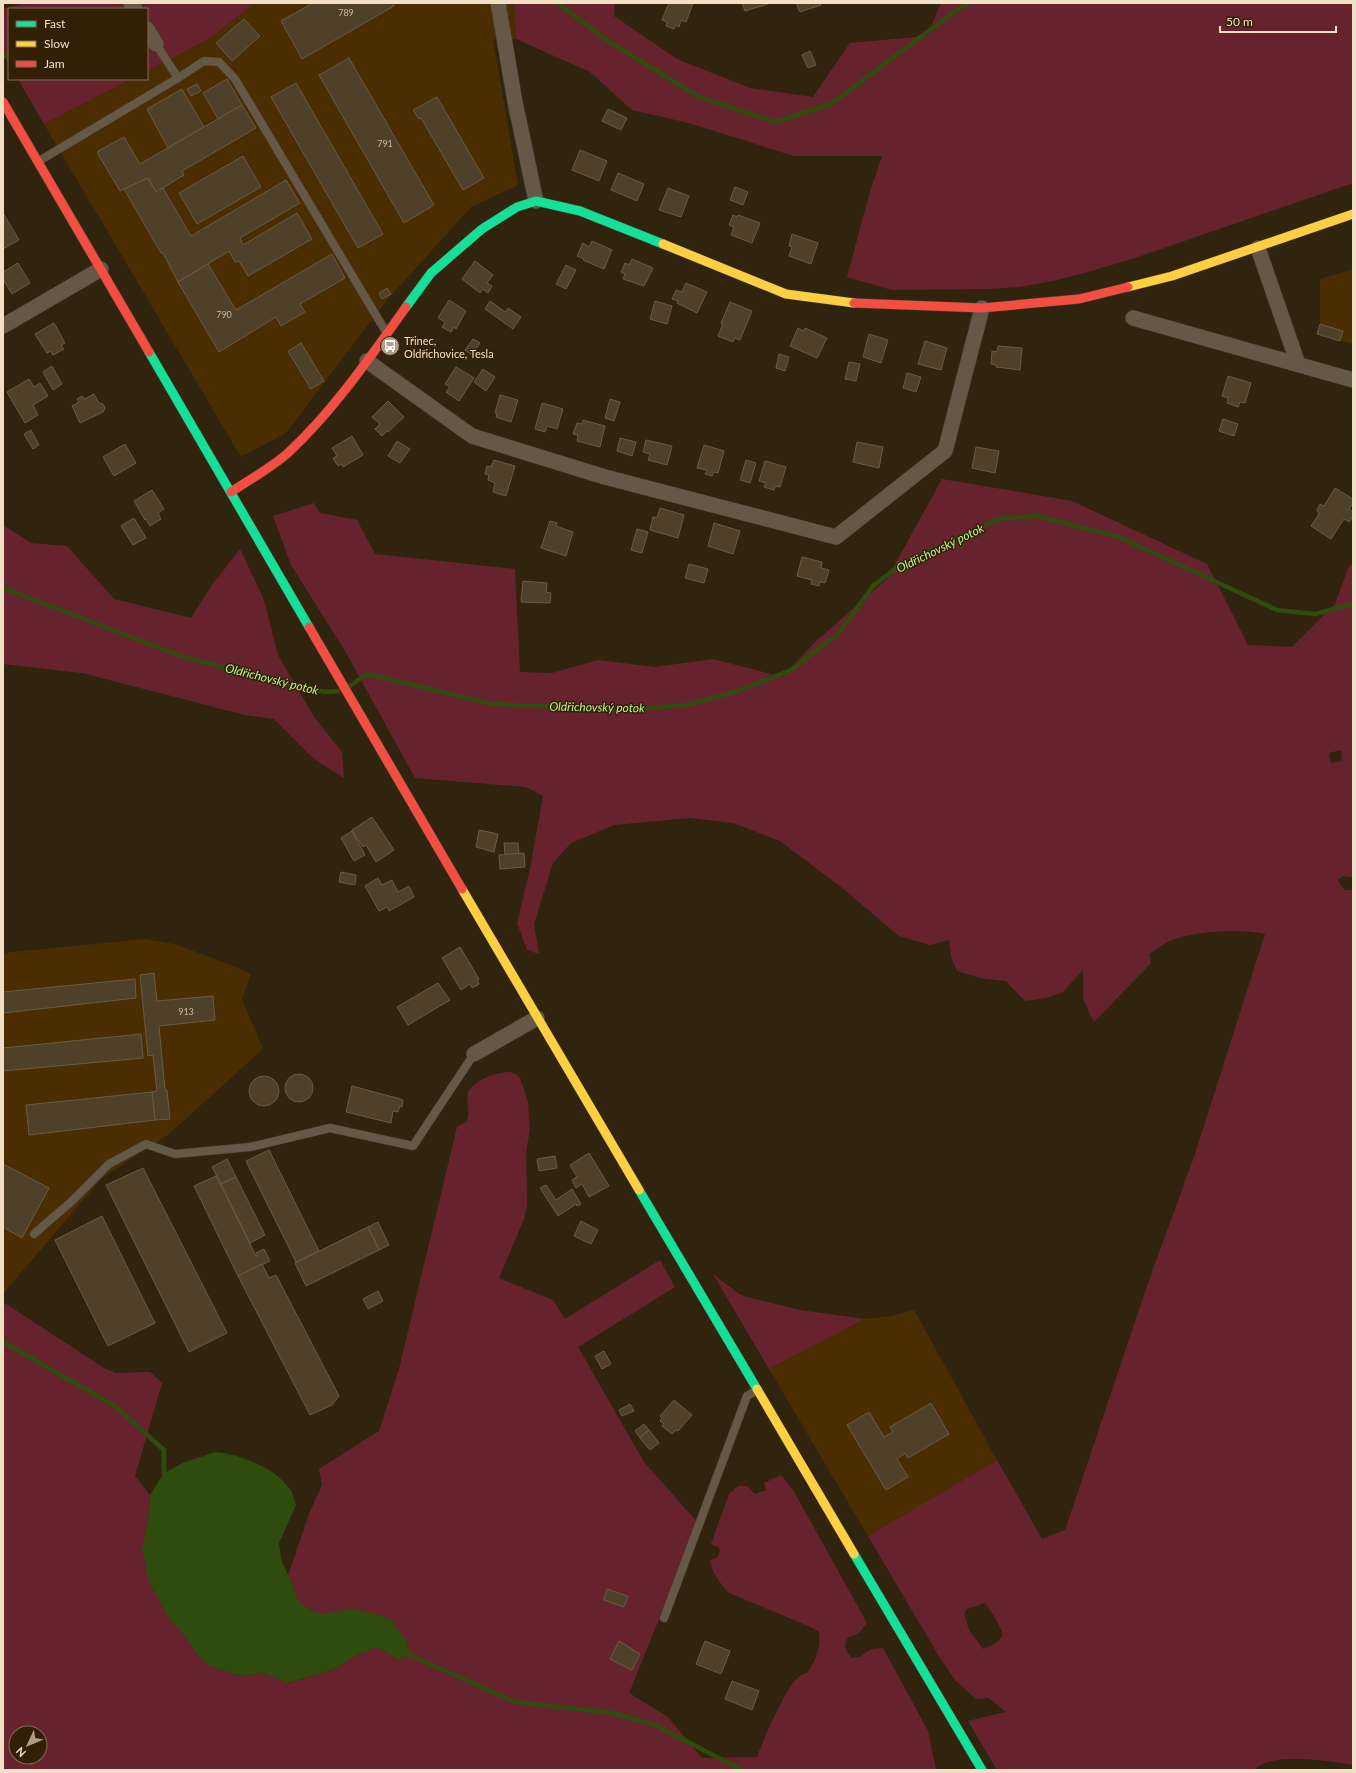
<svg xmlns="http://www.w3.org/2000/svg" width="1356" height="1773" font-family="Lato,sans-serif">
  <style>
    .built { fill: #4a2e02 }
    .green { fill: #67232d; fill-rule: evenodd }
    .water { fill: #2f4b0e }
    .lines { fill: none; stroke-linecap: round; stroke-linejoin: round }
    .stream { stroke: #2f4b0e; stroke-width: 4.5 }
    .building { fill: #4f4029; stroke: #695b48 }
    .lane-casing { stroke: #483d2e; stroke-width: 9 }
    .street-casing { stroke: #483d2e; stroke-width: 16 }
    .fast-casing { stroke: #483d2e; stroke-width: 10 }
    .slow-casing { stroke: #483d2e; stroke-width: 10 }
    .jam-casing { stroke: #483d2e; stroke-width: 10 }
    .lane { stroke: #655846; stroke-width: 8 }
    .street { stroke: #655846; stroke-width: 15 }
    .fast { stroke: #16e098; stroke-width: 9 }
    .slow { stroke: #ffcf43; stroke-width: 9 }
    .jam { stroke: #f24e42; stroke-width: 9 }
    .labels { text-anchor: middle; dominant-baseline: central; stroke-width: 3; stroke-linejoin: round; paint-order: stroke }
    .number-label { font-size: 9px; fill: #cab79f }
    .poi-label { font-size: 11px; fill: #f3dfc6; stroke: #321f06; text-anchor: start }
    .water-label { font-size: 12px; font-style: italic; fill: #b7f587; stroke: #321f06 }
  </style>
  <rect width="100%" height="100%" fill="#31240f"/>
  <g class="built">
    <polygon points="255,3 514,3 516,39 493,40 518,185 471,207 386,301 286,433 241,457 44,124 132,79 147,79 147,71 209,39"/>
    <polygon points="1353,269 1353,344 1317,334 1320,324 1320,279"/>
    <polygon points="145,939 174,944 226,963 251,974 242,999 263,1049 169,1134 102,1178 3,1294 3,953"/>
    <polygon points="914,1310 997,1460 868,1536 769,1369 865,1319 891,1316"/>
  </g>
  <g class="green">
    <polygon points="25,3 255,3 209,39 147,71 147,9 9,9 9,64 3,54 3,9"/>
    <polygon points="514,3 615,3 614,16 677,59 750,88 813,97 850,43 927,36 941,3 1353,3 1353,183 1135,258 1088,272 1053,281 1019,287 988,289 892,290 847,277 869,195 882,156 794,156 689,123 632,110 590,72 516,39"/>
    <polygon points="18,79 132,79 44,124"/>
    <path d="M 942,479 L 1072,501 L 1207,564 L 1248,645 L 1292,647 L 1335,604 L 1349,566 L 1353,564 L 1353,877 L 1342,876 L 1338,881 L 1345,890 L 1353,890 L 1353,1765 C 1329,1761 1272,1751 1254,1770 L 997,1770 L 968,1721 L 1006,1712 L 989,1698 L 976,1699 L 956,1681 L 940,1658 L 868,1536 L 997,1460 L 1042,1539 L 1065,1530 L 1147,1286 L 1195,1154 L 1265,934 C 1240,928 1191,931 1167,942 C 1161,946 1155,950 1149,954 L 1151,963 L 1094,1022 L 1083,999 L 1083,970 L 1063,992 L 1046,998 L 1025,1001 L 1006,981 L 980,978 L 957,971 L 951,956 L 949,940 L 930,945 L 899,936 L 841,887 L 780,841 L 733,823 L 689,818 L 614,825 L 571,843 L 553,863 L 534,924 L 539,954 L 527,950 L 517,923 L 530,869 L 543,796 L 526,787 L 415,778 L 344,649 L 291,565 L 273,516 L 314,503 L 320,513 L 357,520 L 375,554 L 515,569 L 520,672 L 552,673 L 598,660 L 655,667 L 713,659 L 782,677 L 816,641 L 887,579 ZM 1341,750 L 1342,761 L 1331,763 L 1329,753 ZM 985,1603 L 996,1619 L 1003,1634 C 999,1643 992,1646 983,1649 L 969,1630 L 964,1614 L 967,1609 Z"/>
    <polygon points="3,525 31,543 67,546 114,599 191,618 212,585 240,549 264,600 278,655 314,717 342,752 344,778 314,759 274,719 245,715 82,673 3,664"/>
    <path d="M 511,1072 L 516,1074 L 520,1078 L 528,1101 L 530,1129 L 526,1152 L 527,1206 L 524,1219 L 499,1278 L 553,1300 L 565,1319 L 660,1260 L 675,1287 L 578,1347 L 644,1462 L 698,1523 L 629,1693 L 668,1717 L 702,1758 L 757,1757 C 763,1741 787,1683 801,1675 C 803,1674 805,1674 807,1673 C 816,1661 821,1647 819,1632 L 813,1628 L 729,1593 C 721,1584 711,1572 710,1560 L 717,1558 L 720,1551 L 718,1547 L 711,1544 L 729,1494 L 738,1486 L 747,1486 L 755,1494 L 766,1490 L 764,1483 L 781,1475 L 793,1490 L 867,1623 L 858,1634 L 848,1637 C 843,1646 845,1651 852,1658 L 860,1657 L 871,1649 L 883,1648 L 928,1731 L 936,1770 L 3,1770 L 3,1302 L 104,1368 L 116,1373 L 150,1372 L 162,1383 L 135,1476 L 150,1495 L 148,1520 L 186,1638 L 199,1657 L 210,1666 L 239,1676 L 264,1673 L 288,1683 L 332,1670 L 359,1654 L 377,1647 L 398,1660 L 409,1655 L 407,1642 L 311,1610 L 299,1601 L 288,1576 L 309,1514 L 322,1485 L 319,1469 L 379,1431 L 399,1369 L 457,1127 L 467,1121 C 470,1111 466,1102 468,1091 C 479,1078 494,1073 511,1072 ZM 16,1733 L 40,1733 L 40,1757 L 16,1757 Z"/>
    <polygon points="713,1274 739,1294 747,1297 800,1310 865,1319 769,1369"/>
  </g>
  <path class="water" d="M 215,1452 C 239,1454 274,1467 289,1488 C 293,1492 294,1500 296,1505 L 279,1543 L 281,1559 L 299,1601 L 311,1610 L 324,1614 L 351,1609 L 374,1613 L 393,1621 L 407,1642 L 410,1655 L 398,1660 L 377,1647 L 359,1654 L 332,1670 L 287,1683 L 264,1673 L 240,1676 L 209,1666 L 199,1657 L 186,1638 L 168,1617 L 149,1582 L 142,1550 L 148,1520 L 150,1495 L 164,1473 L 183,1463 Z"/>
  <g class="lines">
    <g class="stream">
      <polyline points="558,3 605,39 699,97 775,122 831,104 947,17 968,3"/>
      <polyline points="121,9 130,4"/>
      <polyline points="3,57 9,55"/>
      <polyline points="3,588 186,658 325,692 338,691"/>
      <polyline points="350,686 367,674 492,704 627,710 686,705 738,691 791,670 839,633 873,586 899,566 998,519 1037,516 1119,537 1277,610 1315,614 1353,604"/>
      <polyline points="3,1342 115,1406 164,1450 164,1473"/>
      <polyline points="410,1655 515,1702 613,1713 657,1726 742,1770"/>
    </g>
  </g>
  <g class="building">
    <polygon points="313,3 393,3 394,6 302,59 281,21"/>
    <polygon points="669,3 693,3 686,22 681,20 679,27 676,25 674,29 666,26 667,22 662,20"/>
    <polygon points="742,3 768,3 768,4 745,11"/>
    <polygon points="796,3 820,3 821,5 800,12"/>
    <polygon points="244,19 260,36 232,61 216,43"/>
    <polygon points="810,51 816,65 808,68 802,55"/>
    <polygon points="349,58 434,205 404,223 319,75"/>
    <polygon points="227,79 242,105 218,119 203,93"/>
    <polygon points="296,83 383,234 358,248 271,97"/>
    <polygon points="197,84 201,91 191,96 187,89"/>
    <polygon points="182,89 204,127 168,148 147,109"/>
    <polygon points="437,97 484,178 463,190 421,118 419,119 413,110"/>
    <polygon points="242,105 256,128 182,171 184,175 156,192 148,178 120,191 98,154 98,151 124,137 140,164"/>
    <polygon points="608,109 627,118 621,130 602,121"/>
    <polygon points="580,150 607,161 599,181 572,170"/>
    <polygon points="243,156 261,187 197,224 179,193"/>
    <polygon points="618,173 644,184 637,201 611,190"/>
    <polygon points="148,178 156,192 163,188 191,236 286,180 300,203 240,238 243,245 297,213 312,239 248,276 239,261 235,262 229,251 178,282 163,253 161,253 124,189"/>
    <polygon points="735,187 748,192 743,205 730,200"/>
    <polygon points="668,188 689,196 681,217 659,210"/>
    <polygon points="3,213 19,240 3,249"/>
    <polygon points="733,215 737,217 738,215 760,223 752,243 731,235 734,227 729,225"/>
    <polygon points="792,234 818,243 811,264 789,256 792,247 789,246"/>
    <polygon points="592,241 612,250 604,269 583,260 584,259 577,256 583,243 589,247"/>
    <polygon points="332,254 345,278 300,304 305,312 281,326 276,317 219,352 178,282 208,264 236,310"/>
    <polygon points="632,259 653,268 644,286 623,279 625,274 621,272 625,263 629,265"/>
    <polygon points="475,261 493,275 487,283 492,286 488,293 483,289 480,293 462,279"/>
    <polygon points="18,263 30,283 12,294 3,279 3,272"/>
    <polygon points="566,265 576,270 566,289 556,284"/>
    <polygon points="686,283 707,292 697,313 677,303 678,301 672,299 676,290 682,292"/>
    <polygon points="387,288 391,294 382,299 379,293"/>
    <polygon points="449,300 466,311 456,329 454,327 451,332 442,327 445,322 438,318"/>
    <polygon points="490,301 505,312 508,308 521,317 513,329 485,309"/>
    <polygon points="655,301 672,306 667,324 650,319"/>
    <polygon points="730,302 752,311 740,340 735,338 733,342 718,336 723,324 721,323"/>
    <polygon points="54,323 65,343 61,345 64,349 53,355 51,351 47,353 35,334"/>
    <polygon points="1320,324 1343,331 1340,341 1317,334"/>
    <polygon points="798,328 804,331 805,328 827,338 817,358 790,346"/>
    <polygon points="869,334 888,340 881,363 863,357"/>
    <polygon points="473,339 480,343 472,355 465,350"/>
    <polygon points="925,341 947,348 941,370 918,364"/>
    <polygon points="301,343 324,381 311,389 288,351"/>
    <polygon points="998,346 1022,348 1020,370 996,367 996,365 991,364 992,351 997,352"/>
    <polygon points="779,354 789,357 785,371 776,368"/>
    <polygon points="849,362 860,364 856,381 845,379"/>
    <polygon points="52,366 62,384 53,390 43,372"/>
    <polygon points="456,367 474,378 459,401 446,392 450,387 445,384"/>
    <polygon points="483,369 495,377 486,391 474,382"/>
    <polygon points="907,373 921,377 916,392 903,388"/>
    <polygon points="1228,376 1251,383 1245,403 1240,402 1238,407 1227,403 1228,398 1222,396"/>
    <polygon points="29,379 34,387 40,383 48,396 33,405 38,415 25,423 7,392"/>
    <polygon points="94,394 99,403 103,404 105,408 103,412 80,423 72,406 79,402 77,399 82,396 84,399"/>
    <polygon points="500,395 518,400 511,422 496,417 497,413 495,413"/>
    <polygon points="610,399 620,402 614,421 605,418"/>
    <polygon points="388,401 404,417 388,432 387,431 382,436 375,429 380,424 372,417"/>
    <polygon points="542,403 563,409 557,429 547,426 545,432 535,429"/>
    <polygon points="1223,419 1238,424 1234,436 1219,431"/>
    <polygon points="583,420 605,426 600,447 577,441 578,435 573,434 577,423 582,424"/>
    <polygon points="31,430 39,445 33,449 24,434"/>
    <polygon points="352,436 363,455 343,467 342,464 338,466 333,458 337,456 332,448"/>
    <polygon points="620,438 636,442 632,456 617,451"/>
    <polygon points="646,440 672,446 667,465 648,460 650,454 643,452"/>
    <polygon points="397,441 410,449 400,463 388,456"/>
    <polygon points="857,442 883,447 879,468 853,462"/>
    <polygon points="125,444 136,463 114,476 103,457"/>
    <polygon points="704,445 724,451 718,473 714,472 712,476 705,474 707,470 697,468"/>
    <polygon points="976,447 999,451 995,473 972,468"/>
    <polygon points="494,460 515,466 506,496 493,492 495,483 488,480 489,475 485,474 487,466 491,467"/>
    <polygon points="746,460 756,463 750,483 740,480"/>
    <polygon points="765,461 786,467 780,487 775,486 774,490 764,487 766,483 759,481"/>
    <polygon points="1335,488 1353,499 1353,503 1349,509 1353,512 1353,516 1349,522 1344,519 1331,539 1311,526 1319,514 1317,510 1320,504 1324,506"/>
    <polygon points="152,490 164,509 158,513 161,519 150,526 146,519 145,520 134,501"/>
    <polygon points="660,508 684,515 678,538 650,530 653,517 657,518"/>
    <polygon points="134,518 146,538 133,545 121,526"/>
    <polygon points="550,521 557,523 556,526 573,532 566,556 541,548"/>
    <polygon points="714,523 740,531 733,554 708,546"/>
    <polygon points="637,529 648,532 642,553 631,550"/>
    <polygon points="802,557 822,562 821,568 829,570 825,583 820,582 819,586 811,584 812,580 797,576"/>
    <polygon points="689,564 708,569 704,583 685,578"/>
    <polygon points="523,581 547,583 546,592 551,593 550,603 521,602"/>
    <polygon points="372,817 394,850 376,862 366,845 363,847 352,830"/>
    <polygon points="479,830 498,834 494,852 476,847"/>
    <polygon points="352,831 365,855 354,861 341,838"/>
    <polygon points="504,843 518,843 519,854 505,855"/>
    <polygon points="524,853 525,867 500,869 499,855"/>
    <polygon points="341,872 356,875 355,885 339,882"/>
    <polygon points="378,878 382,885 392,880 398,892 409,886 414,897 389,911 387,907 379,911 365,886"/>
    <polygon points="460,947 479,979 477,980 479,984 472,988 470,984 461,990 442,958"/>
    <polygon points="154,973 157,1001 213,996 215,1020 159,1026 165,1090 167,1090 170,1119 155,1120 152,1092 157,1091 153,1055 148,1056 140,975"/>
    <polygon points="135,979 136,998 3,1013 3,992"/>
    <polygon points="438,983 450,1000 408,1025 397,1007"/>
    <polygon points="141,1034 143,1058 3,1071 3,1048"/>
    <circle cx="299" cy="1088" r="14"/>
    <circle cx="264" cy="1091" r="15"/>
    <polygon points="352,1086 397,1098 403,1100 402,1107 400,1106 398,1112 393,1111 391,1123 346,1112"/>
    <polygon points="152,1092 155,1120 29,1135 26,1105"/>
    <polygon points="269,1150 319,1251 296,1262 246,1161"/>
    <polygon points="589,1153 609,1186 589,1197 582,1184 576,1188 572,1180 577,1177 570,1165"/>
    <polygon points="555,1156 557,1168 539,1171 537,1159"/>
    <polygon points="227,1159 236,1177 221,1184 212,1167"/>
    <polygon points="3,1164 49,1188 22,1238 3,1227"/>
    <polygon points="143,1168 227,1333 189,1352 106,1185"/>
    <polygon points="216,1176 256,1256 258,1256 256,1253 264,1249 270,1261 238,1276 194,1186"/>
    <polygon points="236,1177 265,1235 250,1243 221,1184"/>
    <polygon points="546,1185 556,1200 572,1189 581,1204 577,1206 576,1204 558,1216 540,1188"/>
    <polygon points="102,1216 155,1323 108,1346 55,1240"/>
    <polygon points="581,1221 598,1230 591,1244 574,1236"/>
    <polygon points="378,1222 389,1245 379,1250 368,1227"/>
    <polygon points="368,1227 379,1250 306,1286 295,1263"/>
    <polygon points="262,1264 269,1278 276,1275 339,1396 332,1405 310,1415 238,1276"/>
    <polygon points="378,1291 383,1301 368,1309 363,1299"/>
    <polygon points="604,1351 611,1364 602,1369 595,1356"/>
    <polygon points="674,1400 692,1415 678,1431 676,1430 672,1434 662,1426 664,1424 660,1421 662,1418 660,1416"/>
    <polygon points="931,1403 949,1434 908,1458 905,1453 897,1459 908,1477 886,1490 847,1425 869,1412 884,1437 893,1432 890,1427"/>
    <polygon points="630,1404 634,1411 622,1416 619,1410"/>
    <polygon points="644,1424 649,1430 640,1438 635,1431"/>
    <polygon points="649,1430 659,1443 650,1450 640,1438"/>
    <polygon points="607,1589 628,1596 624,1607 604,1600"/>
    <polygon points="619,1641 640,1654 632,1670 610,1659"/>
    <polygon points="705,1641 730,1651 721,1674 696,1664"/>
    <polygon points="732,1681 759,1691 752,1710 725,1699"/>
  </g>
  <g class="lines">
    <defs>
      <g id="lane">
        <polyline points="156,44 178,78"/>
        <polyline points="39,161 178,78 204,61 219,62 235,79 386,332"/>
        <polyline points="34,1234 72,1201 109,1164 146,1144 175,1154 250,1147 330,1128 413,1146 474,1054"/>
        <polyline points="664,1618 747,1396 757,1390"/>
      </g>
      <g id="street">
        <polyline points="131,3 135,9"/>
        <polyline points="498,3 515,102 536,201"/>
        <polyline points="147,29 156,44"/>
        <polyline points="1258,248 1298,364"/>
        <polyline points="1133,318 1353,380"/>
        <polyline points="3,326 101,269"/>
        <polyline points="367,361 472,436 605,477 836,537 945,451 982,308"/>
        <polyline points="474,1054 537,1018"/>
      </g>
      <g id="fast">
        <polyline points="406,307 431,273 482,229 517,207 536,201 580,211 663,244"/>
        <polyline points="149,352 309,627"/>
        <polyline points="639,1190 757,1389"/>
        <polyline points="854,1554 982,1770"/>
      </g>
      <g id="slow">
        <polyline points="663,244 786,294 854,303"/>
        <polyline points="1128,287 1172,276 1353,214"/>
        <polyline points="462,889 639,1190"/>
        <polyline points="757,1389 854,1554"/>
      </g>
      <g id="jam">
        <polyline points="3,102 149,352"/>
        <polyline points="854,303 982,308 1079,299 1128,287"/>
        <path d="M 231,492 C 249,480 274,466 289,452 C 334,410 371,356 406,307"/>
        <polyline points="309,627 462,889"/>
      </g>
    </defs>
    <use href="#lane" class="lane-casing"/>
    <use href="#street" class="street-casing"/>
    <use href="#fast" class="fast-casing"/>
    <use href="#slow" class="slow-casing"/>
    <use href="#jam" class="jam-casing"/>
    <use href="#lane" class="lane"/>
    <use href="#street" class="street"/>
    <use href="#fast" class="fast"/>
    <use href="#slow" class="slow"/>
    <use href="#jam" class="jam"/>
  </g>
  <defs>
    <symbol id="bus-disc" viewBox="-11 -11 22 22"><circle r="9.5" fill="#af9e86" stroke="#321f06"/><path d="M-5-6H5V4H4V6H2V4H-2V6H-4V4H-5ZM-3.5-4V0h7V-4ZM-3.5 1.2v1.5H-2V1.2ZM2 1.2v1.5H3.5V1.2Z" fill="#fff"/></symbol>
  </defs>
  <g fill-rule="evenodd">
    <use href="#bus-disc" x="379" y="335" width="22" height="22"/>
  </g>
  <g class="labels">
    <g class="number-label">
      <text x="346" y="12">789</text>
      <text x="385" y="143">791</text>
      <text x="224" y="314">790</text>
      <text x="186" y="1011">913</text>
    </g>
    <g class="poi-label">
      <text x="404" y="340">Třinec,<tspan x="404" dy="13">Oldřichovice, Tesla</tspan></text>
    </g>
    <g class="water-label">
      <text transform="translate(940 548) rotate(-26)">Oldřichovský potok</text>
      <text transform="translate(272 679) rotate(14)">Oldřichovský potok</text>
      <text transform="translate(597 707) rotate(1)">Oldřichovský potok</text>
    </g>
  </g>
  <rect width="1356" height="1773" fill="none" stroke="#f3dfc6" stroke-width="8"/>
  <rect x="8" y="8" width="140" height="72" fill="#321f06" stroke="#7f6c53"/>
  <rect x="16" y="21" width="20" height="6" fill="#16e098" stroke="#7f6c53"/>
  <text x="44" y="28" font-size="12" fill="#f3dfc6">Fast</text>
  <rect x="16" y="41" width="20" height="6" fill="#ffcf43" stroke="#7f6c53"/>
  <text x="44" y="48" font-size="12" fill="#f3dfc6">Slow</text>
  <rect x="16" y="61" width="20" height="6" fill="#f24e42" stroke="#7f6c53"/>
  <text x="44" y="68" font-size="12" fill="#f3dfc6">Jam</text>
  <g transform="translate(28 1745) rotate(226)"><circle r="19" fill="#321f06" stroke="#7f6c53"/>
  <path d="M0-3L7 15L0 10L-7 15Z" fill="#af9e86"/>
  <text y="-6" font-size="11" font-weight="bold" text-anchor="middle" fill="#f3dfc6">N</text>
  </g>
  <path d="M1220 26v6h116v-6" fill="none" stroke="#f3dfc6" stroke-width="2"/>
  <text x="1226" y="26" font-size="12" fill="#f3dfc6" stroke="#321f06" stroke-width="3" paint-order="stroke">50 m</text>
</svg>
